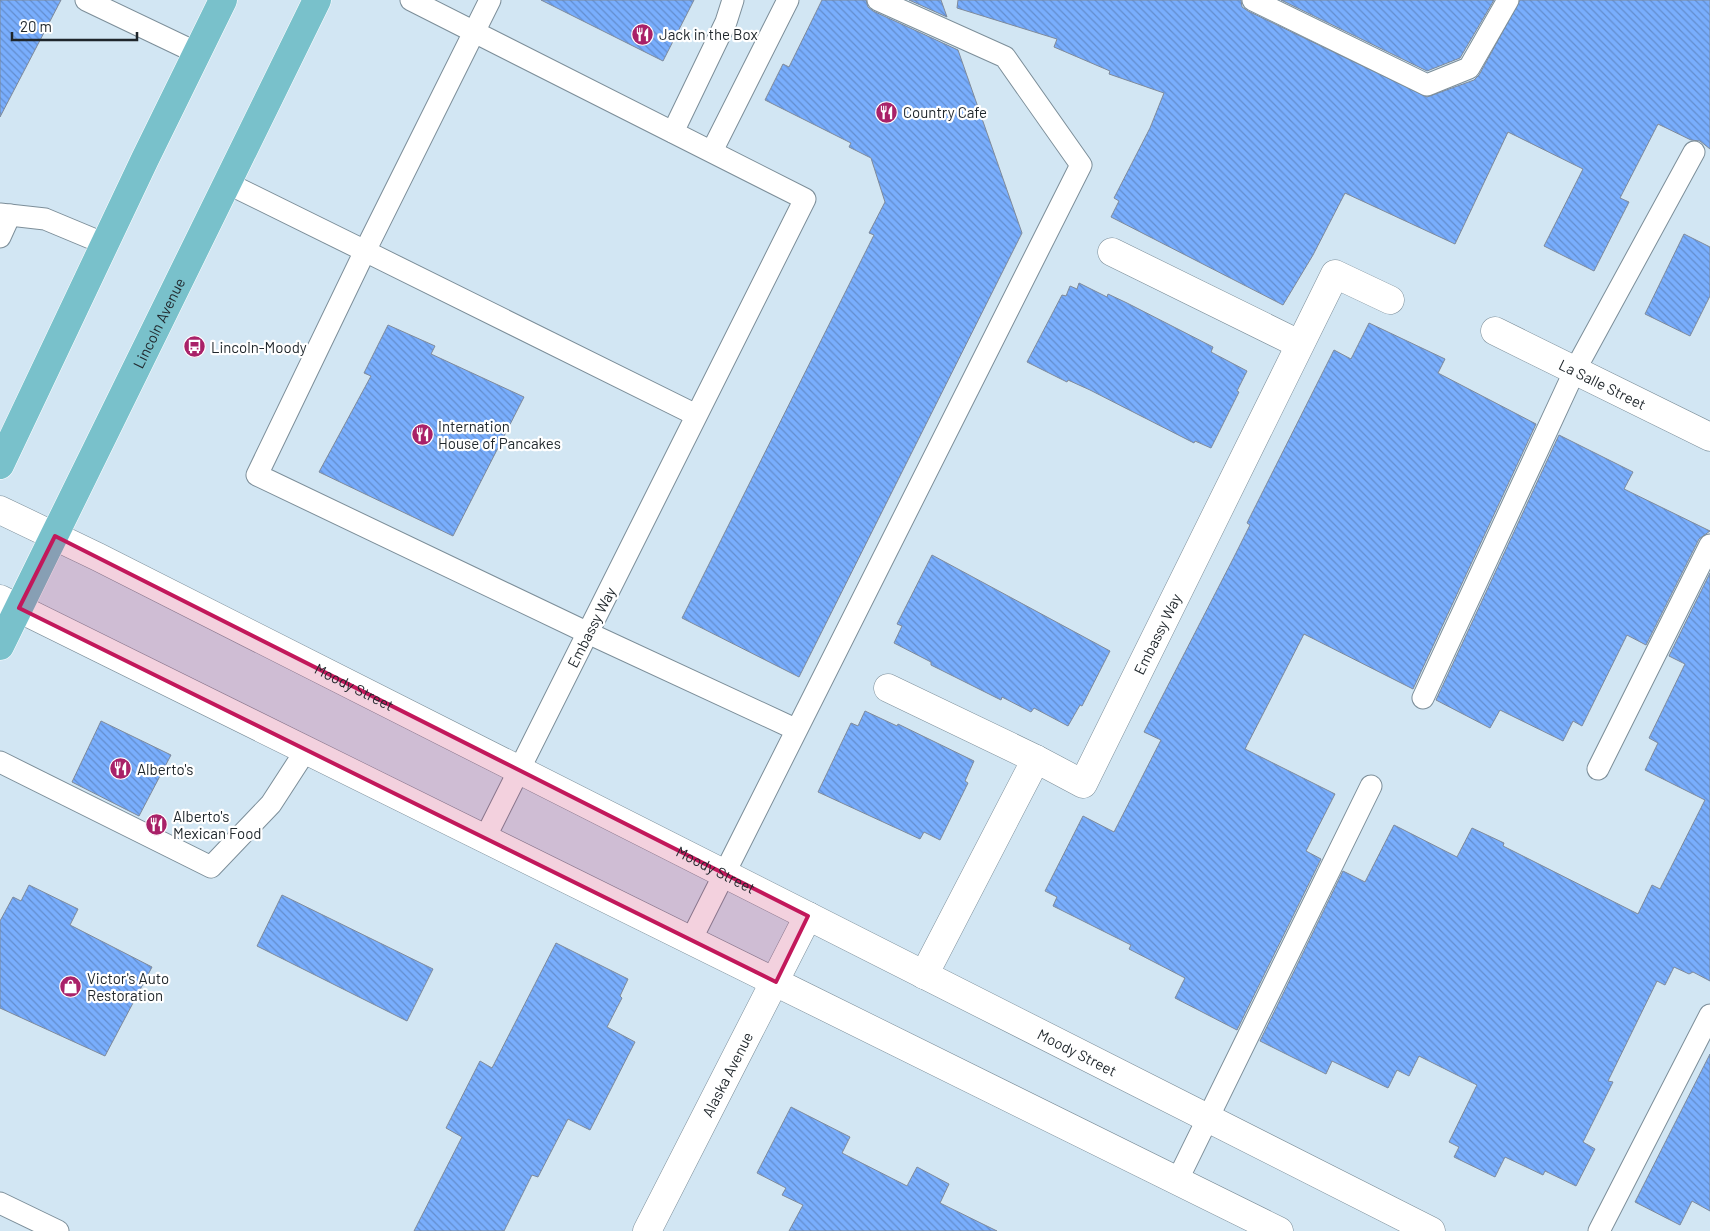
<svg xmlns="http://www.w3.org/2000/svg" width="1710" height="1231" font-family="Barlow,sans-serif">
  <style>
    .building { fill: url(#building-back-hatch); stroke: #7f8a9a }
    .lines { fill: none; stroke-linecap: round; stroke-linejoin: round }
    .service-casing { stroke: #7c8e99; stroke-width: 23 }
    .minor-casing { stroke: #7c8e99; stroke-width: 29 }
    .secondary-casing { stroke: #7c8e99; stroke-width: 29 }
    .primary-casing { stroke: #fff; stroke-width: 29 }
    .service { stroke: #fff; stroke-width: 21 }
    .minor { stroke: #fff; stroke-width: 28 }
    .secondary { stroke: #fff; stroke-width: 28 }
    .primary { stroke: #79c1cb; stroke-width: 28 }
    .marked { fill: #c2185b; fill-opacity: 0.2; stroke: #c2185b; stroke-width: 4; stroke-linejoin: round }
    .labels { text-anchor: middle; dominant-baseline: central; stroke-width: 4.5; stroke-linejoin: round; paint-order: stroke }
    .poi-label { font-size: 15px; fill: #1f262b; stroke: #fff; text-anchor: start }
    .street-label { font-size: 15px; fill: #1f262b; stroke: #fff }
  </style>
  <defs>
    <pattern id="building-back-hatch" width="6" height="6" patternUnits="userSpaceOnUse" patternTransform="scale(1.25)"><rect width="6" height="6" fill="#79aefd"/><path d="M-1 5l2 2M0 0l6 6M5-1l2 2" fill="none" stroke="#638dcd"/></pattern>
  </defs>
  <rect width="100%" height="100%" fill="#d2e6f3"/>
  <g class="building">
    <polygon points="0,0 61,0 0,117"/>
    <polygon points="541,0 694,0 663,61"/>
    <polygon points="822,0 866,0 868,7 873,11 958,50 1022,233 799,677 682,618 874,235 869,233 885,202 871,158 849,147 851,143 765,100 783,64 789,67"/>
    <polygon points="909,0 941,0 947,17"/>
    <polygon points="958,0 1241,0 1242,7 1248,11 1427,97 1474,80 1479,75 1520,0 1710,0 1710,149 1700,141 1691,140 1658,124 1620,198 1629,202 1594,271 1544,246 1583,169 1508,132 1455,244 1345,193 1313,255 1283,305 1111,217 1119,201 1114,198 1150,128 1164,93 1109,74 1110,71 1054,47 1057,39 957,8"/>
    <polygon points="1281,0 1494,0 1460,58 1427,71"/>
    <polygon points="1684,234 1710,247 1710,296 1690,336 1645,314"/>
    <polygon points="1079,283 1107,297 1108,294 1127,303 1213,347 1211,352 1247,371 1237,391 1239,392 1211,448 1195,441 1194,443 1090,390 1068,380 1067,382 1027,362 1062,295 1066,296 1070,286 1077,289"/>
    <polygon points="1369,323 1445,359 1438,373 1536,424 1413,689 1304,634 1245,749 1335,794 1306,851 1321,859 1237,1030 1175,998 1185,978 1129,949 1131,945 1053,906 1057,897 1045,891 1083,816 1114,832 1161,740 1144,732 1234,557 1250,525 1247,523 1334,350 1351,359"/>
    <polygon points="388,325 435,346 431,354 524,397 453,536 319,472 371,376 364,373"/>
    <polygon points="1559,435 1633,472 1624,489 1710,531 1699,539 1646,645 1627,635 1582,726 1573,721 1563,741 1500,710 1490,728 1436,700"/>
    <polygon points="932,555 1110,651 1082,706 1080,705 1068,726 1034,708 1031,712 1002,697 1001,700 931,665 931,662 894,643 902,626 897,624"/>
    <polygon points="1710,573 1710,981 1693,972 1689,974 1674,967 1665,985 1657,981 1608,1081 1613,1082 1583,1142 1595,1149 1576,1186 1545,1171 1543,1175 1505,1157 1495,1177 1454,1157 1459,1147 1449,1142 1477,1085 1419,1056 1409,1076 1397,1070 1388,1088 1332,1061 1326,1074 1260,1041 1343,871 1365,882 1394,825 1457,857 1472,828 1504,843 1503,846 1638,914 1652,885 1660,889 1705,800 1645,770 1658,743 1649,738 1685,664 1669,656"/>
    <polygon points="865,711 897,726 898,724 974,761 965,781 968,783 940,840 924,832 920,839 818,792 851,723 858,726"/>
    <polygon points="101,721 171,755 139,816 72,782"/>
    <polygon points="29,885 78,909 70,925 152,967 105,1056 0,1008 0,921 13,897 21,901"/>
    <polygon points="282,895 433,969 407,1021 257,946"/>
    <polygon points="556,943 628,979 620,996 622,998 607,1027 635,1042 590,1130 568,1119 538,1177 532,1175 504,1231 414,1231 462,1137 446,1128 480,1061 492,1068"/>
    <polygon points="1710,1054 1710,1211 1692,1201 1680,1225 1635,1202"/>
    <polygon points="791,1107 850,1137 842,1153 907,1186 917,1167 949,1184 940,1203 997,1231 789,1231 803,1205 782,1195 786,1188 757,1173"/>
  </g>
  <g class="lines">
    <defs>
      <g id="service">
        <polyline points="86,0 197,53"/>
        <polyline points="411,0 805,199 485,838"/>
        <polyline points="490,0 365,251 696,415"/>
        <polyline points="1253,0 1427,85 1469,68 1508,0"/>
        <polyline points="673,132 726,22 733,0"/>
        <polyline points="712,151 788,0"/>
        <polyline points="227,183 365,251 257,475 588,633 795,729"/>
        <polyline points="0,214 45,219 105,244"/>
        <polyline points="0,237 10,215"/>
        <polyline points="1423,698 1575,370 1694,152"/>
        <polyline points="0,762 211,867 271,804 306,750"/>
        <polyline points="1598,769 1710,545"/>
        <polyline points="691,940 1081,165 1005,57 878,0"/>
        <polyline points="1177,1181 1371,786"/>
        <polyline points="0,1203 58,1231"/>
        <polyline points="1599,1231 1710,1015"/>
      </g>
      <g id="minor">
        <polyline points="1112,252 1299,344"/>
        <path id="s1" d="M 1495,331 L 1710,437"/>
        <polyline points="888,688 1036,759"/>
        <path id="s2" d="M 924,975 L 1036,759 L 1083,784 L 1335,274 L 1390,300"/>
        <path id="s3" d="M 647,1231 L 808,916"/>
      </g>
      <g id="secondary">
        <path id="s4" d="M 0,510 L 98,557 L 1431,1231"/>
        <polyline points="0,599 1279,1231"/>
      </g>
      <g id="primary">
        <polyline points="0,465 145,159 223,0"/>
        <path id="s5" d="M 0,646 L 317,0"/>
      </g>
    </defs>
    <use href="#service" class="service-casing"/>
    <use href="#minor" class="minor-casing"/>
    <use href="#secondary" class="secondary-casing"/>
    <use href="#primary" class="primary-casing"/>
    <use href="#service" class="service"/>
    <use href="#minor" class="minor"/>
    <use href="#secondary" class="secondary"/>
    <use href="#primary" class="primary"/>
  </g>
  <path class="marked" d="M 55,536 L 808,916 L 776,982 L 19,608 Z"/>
  <defs>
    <symbol id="restaurant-disc" viewBox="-11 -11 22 22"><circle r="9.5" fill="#a92168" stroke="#fff"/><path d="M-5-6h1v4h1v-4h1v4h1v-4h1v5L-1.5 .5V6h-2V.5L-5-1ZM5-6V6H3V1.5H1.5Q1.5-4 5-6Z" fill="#fff"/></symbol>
    <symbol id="bus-disc" viewBox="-11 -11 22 22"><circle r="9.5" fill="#a92168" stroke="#fff"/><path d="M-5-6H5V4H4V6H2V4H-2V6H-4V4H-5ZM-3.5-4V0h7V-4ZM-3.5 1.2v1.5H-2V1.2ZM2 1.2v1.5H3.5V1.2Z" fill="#fff"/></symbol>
    <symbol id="shop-disc" viewBox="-11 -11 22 22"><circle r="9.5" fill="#a92168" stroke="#fff"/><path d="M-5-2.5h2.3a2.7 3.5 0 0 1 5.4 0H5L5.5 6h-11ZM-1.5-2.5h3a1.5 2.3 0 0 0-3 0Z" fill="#fff"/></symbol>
  </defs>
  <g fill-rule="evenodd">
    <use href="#restaurant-disc" x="630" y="22" width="25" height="25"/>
    <use href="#restaurant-disc" x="874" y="100" width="25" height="25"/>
    <use href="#bus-disc" x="182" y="334" width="25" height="25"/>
    <use href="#restaurant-disc" x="410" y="422" width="25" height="25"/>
    <use href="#restaurant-disc" x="108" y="756" width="25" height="25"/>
    <use href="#restaurant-disc" x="144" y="812" width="25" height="25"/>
    <use href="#shop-disc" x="58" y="974" width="25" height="25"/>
  </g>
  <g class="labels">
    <g class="poi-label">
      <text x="659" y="34">Jack in the Box</text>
      <text x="903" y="112">Country Cafe</text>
      <text x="211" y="347">Lincoln-Moody</text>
      <text x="438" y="426">Internation<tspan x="438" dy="17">House of Pancakes</tspan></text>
      <text x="137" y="769">Alberto's</text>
      <text x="173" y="816">Alberto's<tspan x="173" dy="17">Mexican Food</tspan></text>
      <text x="87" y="978">Victor's Auto<tspan x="87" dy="17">Restoration</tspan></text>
    </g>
    <g class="street-label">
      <text stroke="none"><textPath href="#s5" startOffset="360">Lincoln Avenue</textPath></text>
      <text stroke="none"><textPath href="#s1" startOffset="120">La Salle Street</textPath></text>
      <text transform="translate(591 627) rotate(-63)">Embassy Way</text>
      <text stroke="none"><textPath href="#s2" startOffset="464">Embassy Way</textPath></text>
      <text stroke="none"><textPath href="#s4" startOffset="396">Moody Street</textPath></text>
      <text stroke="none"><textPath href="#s4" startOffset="801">Moody Street</textPath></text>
      <text stroke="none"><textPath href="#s4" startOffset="1206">Moody Street</textPath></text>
      <text stroke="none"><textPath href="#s3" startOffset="176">Alaska Avenue</textPath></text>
    </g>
  </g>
  <path d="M12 32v8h125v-8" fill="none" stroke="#1f262b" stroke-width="2.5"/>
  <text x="20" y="32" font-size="15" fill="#1f262b" stroke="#ffffff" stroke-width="4" paint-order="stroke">20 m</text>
</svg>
